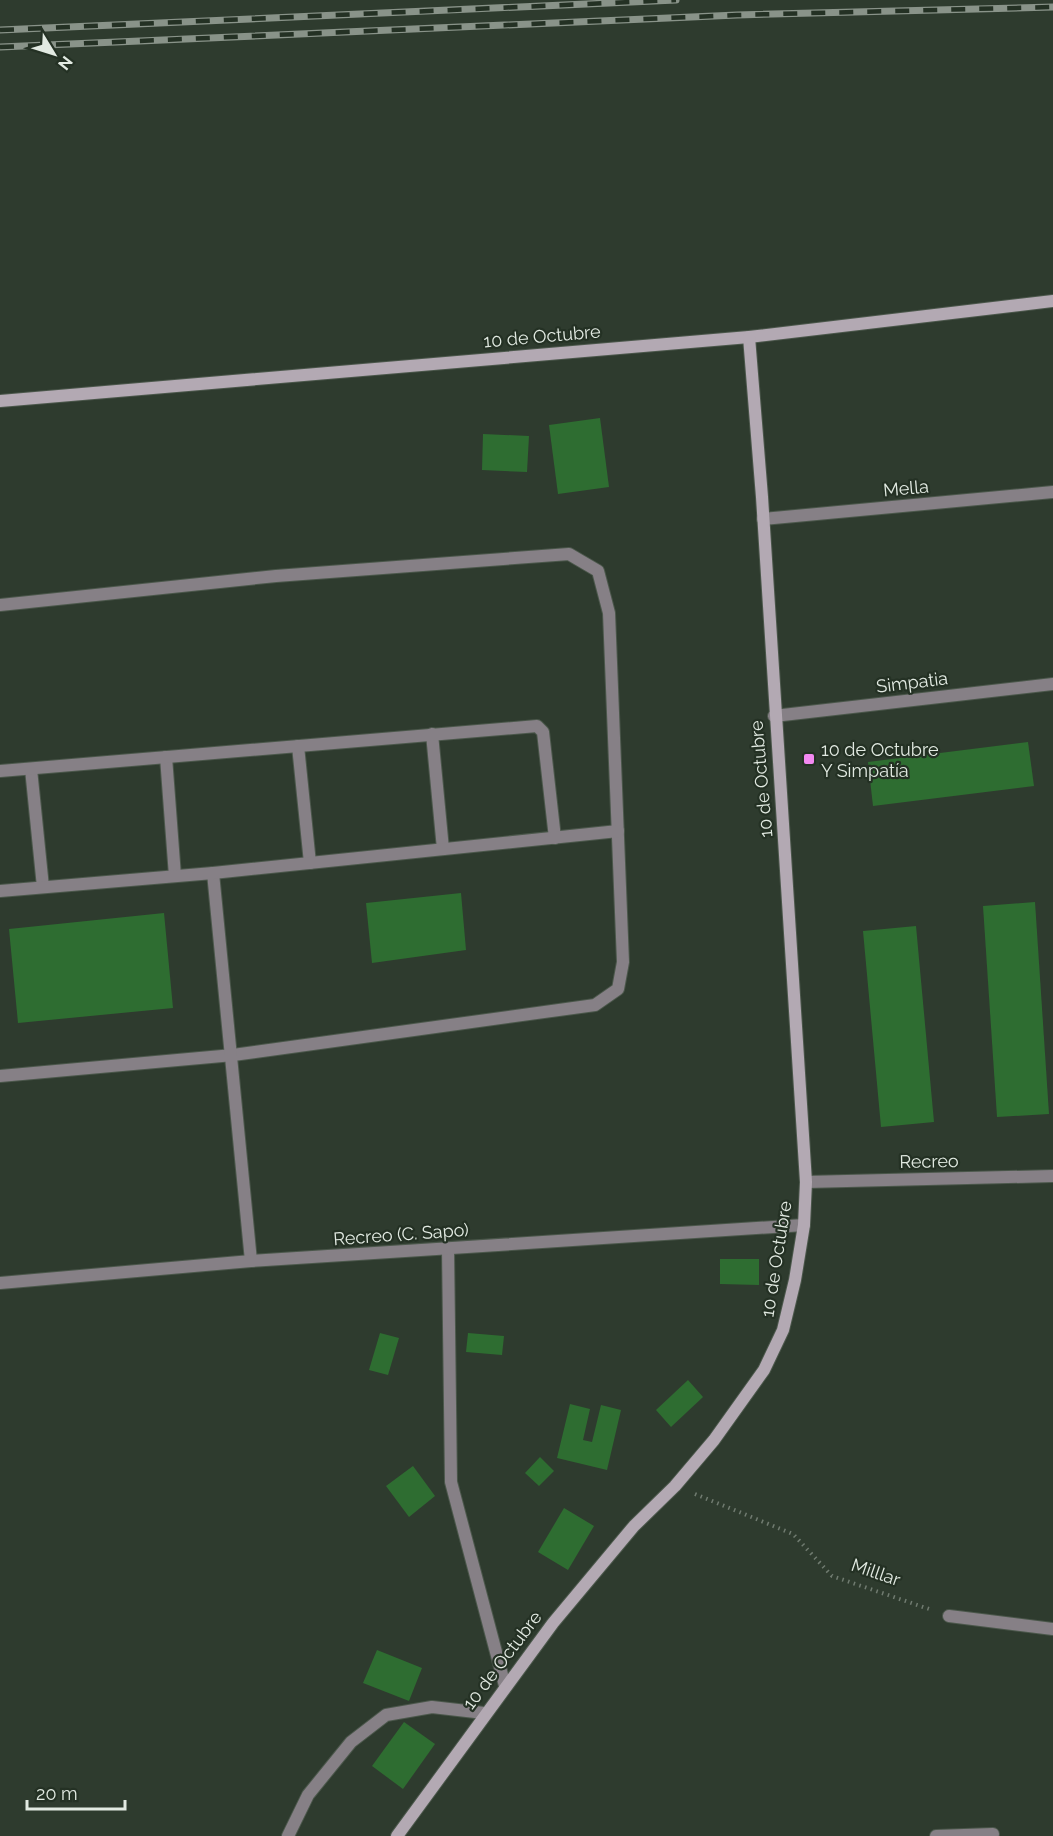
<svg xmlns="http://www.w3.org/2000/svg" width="1053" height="1836" font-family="Raleway,sans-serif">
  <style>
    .building { fill: #2e6d31 }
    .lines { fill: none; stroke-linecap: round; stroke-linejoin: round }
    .lane-casing { stroke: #4b574b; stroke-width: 14 }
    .street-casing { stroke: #4b574b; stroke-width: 14 }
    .secondary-casing { stroke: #4b574b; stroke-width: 14 }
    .path { stroke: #707b70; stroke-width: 4; stroke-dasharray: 1.5 4.5; stroke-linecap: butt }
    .lane { stroke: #868086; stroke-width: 12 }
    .street { stroke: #868086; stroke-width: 12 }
    .secondary { stroke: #b3a9b3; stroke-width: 12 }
    .rail-casing { stroke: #899389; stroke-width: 7 }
    .rail { stroke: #243124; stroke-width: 4.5; stroke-dasharray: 14; stroke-linecap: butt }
    .poi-dot { fill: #f389f1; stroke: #243124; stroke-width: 2 }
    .labels { text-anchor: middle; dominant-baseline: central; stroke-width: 4.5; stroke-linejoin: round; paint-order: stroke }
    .street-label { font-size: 18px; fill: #e2eae2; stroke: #243124 }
    .poi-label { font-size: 18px; fill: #e2eae2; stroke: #243124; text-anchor: start }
  </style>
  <rect width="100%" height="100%" fill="#2e3b2e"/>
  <g class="building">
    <polygon points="600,418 609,487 558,494 549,425"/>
    <polygon points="483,434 529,436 527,472 482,470"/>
    <polygon points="1028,742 1034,786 873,806 868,762"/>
    <polygon points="461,893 466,950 372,963 366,903"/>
    <polygon points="1035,902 1049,1114 997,1117 983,906"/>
    <polygon points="164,913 173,1008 18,1023 9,929"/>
    <polygon points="916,926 934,1122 881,1127 863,931"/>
    <polygon points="720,1259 759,1259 759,1285 720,1284"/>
    <polygon points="380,1333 399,1338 388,1375 369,1370"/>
    <polygon points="468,1333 504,1336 502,1355 466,1352"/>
    <polygon points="688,1380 703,1397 671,1427 656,1410"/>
    <polygon points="570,1404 590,1409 583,1440 592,1442 601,1405 621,1410 607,1470 557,1458"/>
    <polygon points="540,1457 554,1471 539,1486 525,1473"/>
    <polygon points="413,1466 435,1496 409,1517 386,1486"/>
    <polygon points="564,1508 594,1526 568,1570 538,1552"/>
    <polygon points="377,1650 422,1668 409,1701 363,1683"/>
    <polygon points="404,1722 435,1744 403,1789 372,1766"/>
  </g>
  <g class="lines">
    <defs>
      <g id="lane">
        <polyline points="763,519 1053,492"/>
        <polyline points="0,605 276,576 569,554 598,571 609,613 623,962 618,989 595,1005 233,1055 0,1076"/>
        <polyline points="432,734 443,849"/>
        <polyline points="298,746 310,863"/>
        <polyline points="166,757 175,876"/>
        <polyline points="31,769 43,887"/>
        <polyline points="0,771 537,726 543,732 555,838"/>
        <polyline points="213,873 251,1261"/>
        <polyline points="0,891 213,873 618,831"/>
        <polyline points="949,1616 1053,1629"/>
        <polyline points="936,1836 993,1834"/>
      </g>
      <g id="street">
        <polyline points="774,716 1053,684"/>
        <polyline points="806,1182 1053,1176"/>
        <polyline points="448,1249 451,1482 505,1686"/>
        <polyline points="0,1283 251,1261 804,1225"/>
        <polyline points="288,1836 308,1795 351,1742 386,1715 432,1707 484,1713"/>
      </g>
      <g id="secondary">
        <polyline points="0,401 749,337 1053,301"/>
        <polyline points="397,1836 553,1623 634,1526 675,1486 714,1440 764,1370 783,1330 795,1280 804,1225 806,1182 762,497 749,337"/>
      </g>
    </defs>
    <use href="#lane" class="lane-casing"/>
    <use href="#street" class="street-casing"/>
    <use href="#secondary" class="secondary-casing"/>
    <polyline class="path" points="695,1494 793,1534 832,1576 929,1609"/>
    <use href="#lane" class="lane"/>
    <use href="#street" class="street"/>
    <use href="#secondary" class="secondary"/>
    <defs>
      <g id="rail">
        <polyline points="0,30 676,0"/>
        <polyline points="0,47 737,15 1053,7"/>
      </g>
    </defs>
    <use href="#rail" class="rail-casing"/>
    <use href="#rail" class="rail"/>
  </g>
  <rect class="poi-dot" x="803" y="753" width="12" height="12" rx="3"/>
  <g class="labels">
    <g class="street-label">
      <text transform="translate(542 336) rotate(-5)">10 de Octubre</text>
      <text transform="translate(906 488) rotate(-5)">Mella</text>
      <text transform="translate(912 682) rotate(-7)">Simpatia</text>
      <text transform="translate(761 779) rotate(-95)">10 de Octubre</text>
      <text transform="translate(929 1161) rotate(-1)">Recreo</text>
      <text transform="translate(401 1234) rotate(-4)">Recreo (C. Sapo)</text>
      <text transform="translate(776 1259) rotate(-81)">10 de Octubre</text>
      <text transform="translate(876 1572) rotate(19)">Milllar</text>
      <text transform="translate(502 1660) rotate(-53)">10 de Octubre</text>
    </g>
    <g class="poi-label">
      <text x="821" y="749">10 de Octubre<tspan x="821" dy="21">Y Simpatía</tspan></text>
    </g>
  </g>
  <g transform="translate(54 54) rotate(128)" stroke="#243124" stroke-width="4.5" paint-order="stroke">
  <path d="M0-4.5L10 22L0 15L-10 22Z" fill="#e2eae2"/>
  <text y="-9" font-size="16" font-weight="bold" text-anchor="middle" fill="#e2eae2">N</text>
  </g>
  <path d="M27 1800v9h98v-9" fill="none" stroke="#e2eae2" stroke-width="3"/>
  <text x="36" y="1800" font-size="18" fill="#e2eae2" stroke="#243124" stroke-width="4.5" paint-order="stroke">20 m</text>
</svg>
